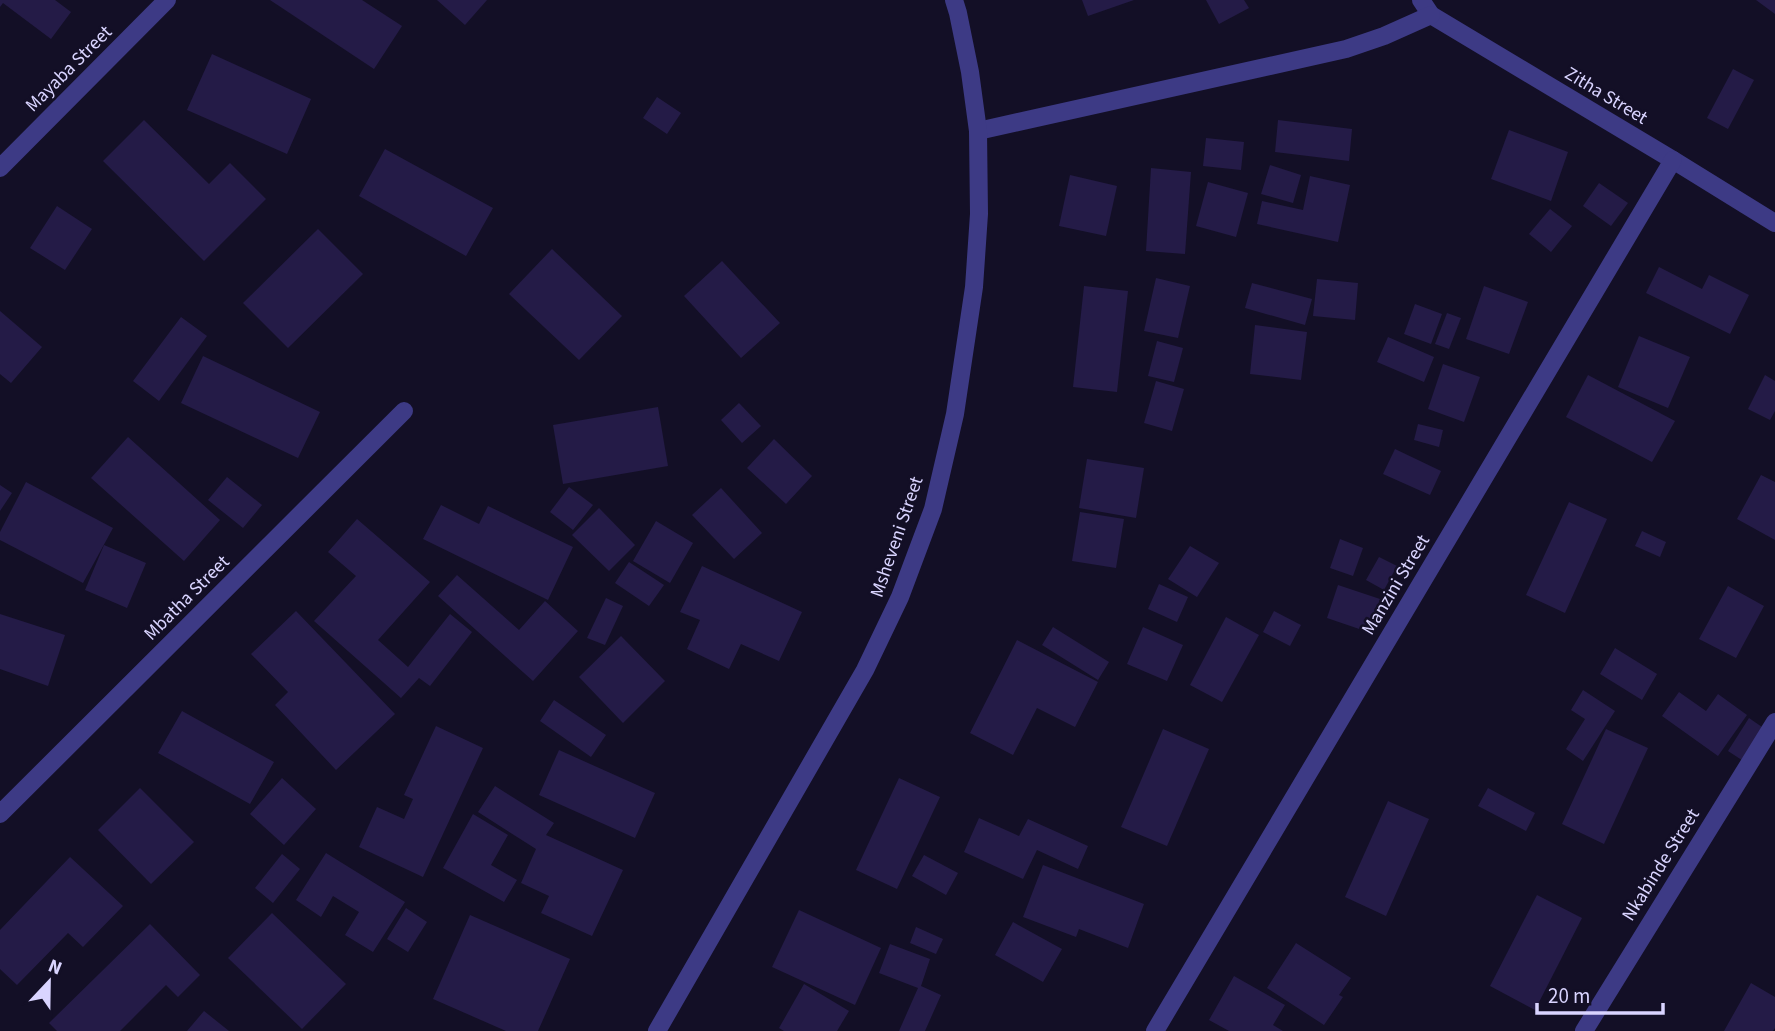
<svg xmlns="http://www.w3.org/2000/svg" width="1775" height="1031" font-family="'Source Sans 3',sans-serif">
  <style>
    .building { fill: #241b47 }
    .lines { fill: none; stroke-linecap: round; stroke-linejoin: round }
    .minor { stroke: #3d3a85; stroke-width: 18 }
    .labels { text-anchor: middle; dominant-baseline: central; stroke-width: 5; stroke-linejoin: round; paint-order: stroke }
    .street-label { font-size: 19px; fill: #d9d4ff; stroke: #130f26 }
  </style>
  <rect width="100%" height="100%" fill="#130f26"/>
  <g class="building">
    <polygon points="0,0 55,0 71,12 51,39 3,3 0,7"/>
    <polygon points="270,0 362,0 402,26 374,69"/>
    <polygon points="437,0 487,0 465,25"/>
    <polygon points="1082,0 1134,0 1088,16"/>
    <polygon points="1206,0 1244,0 1249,8 1219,24"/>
    <polygon points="1756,0 1775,0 1775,14"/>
    <polygon points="212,54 311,99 287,154 187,110"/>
    <polygon points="1733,69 1754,80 1728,129 1707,118"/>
    <polygon points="657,97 681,113 667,134 643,118"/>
    <polygon points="144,120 209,184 230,163 266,199 204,261 103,161"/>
    <polygon points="1278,120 1352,129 1349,161 1275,152"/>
    <polygon points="1509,130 1568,152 1551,201 1491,179"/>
    <polygon points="1206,138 1244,142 1241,170 1203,166"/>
    <polygon points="385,149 493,208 466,256 359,196"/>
    <polygon points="1270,165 1301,175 1293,203 1261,194"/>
    <polygon points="1151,168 1191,172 1185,254 1146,251"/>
    <polygon points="1070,175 1117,186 1106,236 1059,226"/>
    <polygon points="1310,176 1350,185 1338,242 1257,224 1262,201 1303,210"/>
    <polygon points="1208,182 1248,193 1236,237 1196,226"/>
    <polygon points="1599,183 1628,203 1611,226 1583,206"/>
    <polygon points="57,206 92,229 65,270 30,248"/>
    <polygon points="1550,209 1572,226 1551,252 1529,234"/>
    <polygon points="318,229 363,274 288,348 243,303"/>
    <polygon points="552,249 622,316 579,360 509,294"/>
    <polygon points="722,261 780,323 741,358 684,296"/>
    <polygon points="1659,267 1702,289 1709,275 1749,295 1730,334 1646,293"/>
    <polygon points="1156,278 1190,286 1178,338 1144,331"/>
    <polygon points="1317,279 1358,283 1355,320 1313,316"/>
    <polygon points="1252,283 1312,299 1305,325 1245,308"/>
    <polygon points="1084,286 1128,291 1117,392 1073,387"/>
    <polygon points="1484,286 1528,302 1509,354 1466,339"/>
    <polygon points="1415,304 1442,314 1431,344 1404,334"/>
    <polygon points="0,311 42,347 11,383 0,374"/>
    <polygon points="1447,313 1461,318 1449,349 1435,344"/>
    <polygon points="181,317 207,336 159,401 133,381"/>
    <polygon points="1255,325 1307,332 1301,380 1250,374"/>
    <polygon points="1639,336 1690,357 1668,408 1618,387"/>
    <polygon points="1388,337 1434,357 1424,382 1377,362"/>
    <polygon points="1157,341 1183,348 1174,382 1148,376"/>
    <polygon points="203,356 320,412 298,458 181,403"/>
    <polygon points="1443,364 1480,377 1464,422 1428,409"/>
    <polygon points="1588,375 1675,421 1652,462 1566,417"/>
    <polygon points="1765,375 1775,381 1775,411 1770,420 1748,409"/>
    <polygon points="1156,381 1184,389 1172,431 1144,423"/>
    <polygon points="739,403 761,426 742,443 721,420"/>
    <polygon points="658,407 668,466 563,484 553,425"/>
    <polygon points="1418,424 1443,430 1439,447 1414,440"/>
    <polygon points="128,437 220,520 184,561 91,478"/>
    <polygon points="774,439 812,476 786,504 747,468"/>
    <polygon points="1395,449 1441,471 1430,495 1383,474"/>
    <polygon points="1087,459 1144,468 1136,518 1079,508"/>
    <polygon points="1761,475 1775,482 1775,540 1737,519"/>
    <polygon points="227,477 262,505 243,528 208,500"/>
    <polygon points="26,482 113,528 83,583 0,540 0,532"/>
    <polygon points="0,485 12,493 0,511"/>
    <polygon points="569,487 593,505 573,530 550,512"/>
    <polygon points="721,488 762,533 734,559 692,515"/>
    <polygon points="1569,502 1607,519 1565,613 1526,595"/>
    <polygon points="441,505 479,524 488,506 573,547 548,600 423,539"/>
    <polygon points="599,508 635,545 609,571 572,535"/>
    <polygon points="1080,512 1124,519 1116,568 1072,561"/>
    <polygon points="357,519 430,582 378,640 408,667 450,614 472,632 430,686 419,678 401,698 314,621 356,576 328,552"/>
    <polygon points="656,521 693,543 670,583 633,561"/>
    <polygon points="1642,531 1666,542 1660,557 1635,546"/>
    <polygon points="1340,539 1363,548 1353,576 1330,568"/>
    <polygon points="104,545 146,563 127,608 85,590"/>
    <polygon points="1190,546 1219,563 1197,597 1168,579"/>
    <polygon points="1379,557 1397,566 1384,590 1366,580"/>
    <polygon points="629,562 664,585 649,606 615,583"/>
    <polygon points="702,566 802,612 779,661 741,644 729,669 687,649 700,620 680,612"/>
    <polygon points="457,575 519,630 545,601 578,631 533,681 438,596"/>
    <polygon points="1159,584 1188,597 1177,622 1148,609"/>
    <polygon points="1338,585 1380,599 1368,632 1327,618"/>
    <polygon points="1728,586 1764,606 1736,658 1699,639"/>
    <polygon points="606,598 623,606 605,645 587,638"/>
    <polygon points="296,611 395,714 336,770 275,705 288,692 251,654"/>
    <polygon points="1274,611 1301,625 1290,646 1263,632"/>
    <polygon points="0,614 65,635 48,686 0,669"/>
    <polygon points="1226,617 1259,635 1222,702 1190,685"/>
    <polygon points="1053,627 1109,662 1098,680 1042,645"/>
    <polygon points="1143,627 1183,645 1167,681 1127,664"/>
    <polygon points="621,636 665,681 623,723 579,677"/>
    <polygon points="1017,640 1098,682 1075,727 1037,708 1013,755 970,733"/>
    <polygon points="1615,648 1657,674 1642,700 1600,674"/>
    <polygon points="1583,690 1615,711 1583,761 1566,749 1585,719 1571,710"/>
    <polygon points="1679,692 1706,711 1718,694 1747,715 1718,756 1662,716"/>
    <polygon points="554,700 606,735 591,757 540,721"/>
    <polygon points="182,711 274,762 250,804 158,753"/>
    <polygon points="1749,718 1775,736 1754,768 1728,751"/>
    <polygon points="436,726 483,748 423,877 359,847 377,807 404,819 413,799 404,795"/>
    <polygon points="1163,729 1209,749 1167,846 1121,827"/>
    <polygon points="1606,729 1648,748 1604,844 1562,824"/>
    <polygon points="559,750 655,793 635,838 539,795"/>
    <polygon points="282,778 316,809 284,845 250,814"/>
    <polygon points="899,778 940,797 897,889 856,870"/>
    <polygon points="495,786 554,823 546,835 623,870 592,936 541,913 549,896 521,883 536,849 478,812"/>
    <polygon points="140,788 194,842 151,884 98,830"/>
    <polygon points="1488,788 1535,813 1526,831 1478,806"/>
    <polygon points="1388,801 1429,819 1386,916 1345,897"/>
    <polygon points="473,814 508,835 491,865 517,880 504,902 443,868"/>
    <polygon points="979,818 1019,836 1028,819 1088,846 1078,869 1037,850 1023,879 964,852"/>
    <polygon points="326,853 405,902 373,952 345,935 359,912 333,896 321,917 296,900"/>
    <polygon points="282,854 300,869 273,903 255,888"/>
    <polygon points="924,855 958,873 946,895 912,876"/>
    <polygon points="70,857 123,906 83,947 68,933 17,985 0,969 0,930"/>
    <polygon points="1043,865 1144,904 1128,948 1079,929 1076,937 1023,917"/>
    <polygon points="1537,895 1582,918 1535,1010 1490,986"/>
    <polygon points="406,908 427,922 408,952 387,939"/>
    <polygon points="799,910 881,948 855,1005 772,967"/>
    <polygon points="272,913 346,984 302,1029 228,958"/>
    <polygon points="470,915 570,959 538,1031 506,1031 433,999"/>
    <polygon points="1013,922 1062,949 1043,982 995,955"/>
    <polygon points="150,924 200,975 178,997 166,985 120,1031 57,1031 49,1023"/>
    <polygon points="916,927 943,939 936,954 910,943"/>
    <polygon points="1296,943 1351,978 1339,995 1343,997 1324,1025 1267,988"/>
    <polygon points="890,944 930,959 921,986 941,995 925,1031 899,1031 918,988 879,973"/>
    <polygon points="1234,976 1285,1005 1273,1025 1283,1031 1229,1031 1209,1020"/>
    <polygon points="1751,983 1775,997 1775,1028 1773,1031 1724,1031"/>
    <polygon points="804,984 849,1011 837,1031 784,1031 779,1028"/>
    <polygon points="204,1011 229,1031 187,1031"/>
  </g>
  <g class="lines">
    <g class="minor">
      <polyline points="1421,0 1431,15 1673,160 1775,223"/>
      <polyline points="978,131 1346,49 1384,36 1431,15"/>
      <polyline points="0,168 167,0"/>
      <polyline points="0,814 404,411"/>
      <polyline points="657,1031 865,670 900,597 933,509 955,414 974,287 979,214 978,131 970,72 958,13 954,0"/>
      <polyline points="1155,1031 1673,160"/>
      <polyline points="1584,1031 1775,722"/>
    </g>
  </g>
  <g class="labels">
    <g class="street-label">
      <text transform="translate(69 69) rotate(-45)">Mayaba Street</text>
      <text transform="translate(1606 96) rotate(31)">Zitha Street</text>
      <text transform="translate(897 537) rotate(-71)">Msheveni Street</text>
      <text transform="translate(1396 585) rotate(-59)">Manzini Street</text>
      <text transform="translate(187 598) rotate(-45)">Mbatha Street</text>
      <text transform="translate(1661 865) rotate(-58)">Nkabinde Street</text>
    </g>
  </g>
  <g transform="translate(49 982) rotate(22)" stroke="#130f26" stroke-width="5" paint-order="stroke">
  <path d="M0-5L12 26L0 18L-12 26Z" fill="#d9d4ff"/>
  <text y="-10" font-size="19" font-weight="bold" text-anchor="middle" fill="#d9d4ff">N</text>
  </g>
  <path d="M1537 1003v10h126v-10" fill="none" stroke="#d9d4ff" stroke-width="3.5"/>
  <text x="1548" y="1003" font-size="21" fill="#d9d4ff" stroke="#130f26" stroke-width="5" paint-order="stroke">20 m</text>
</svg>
